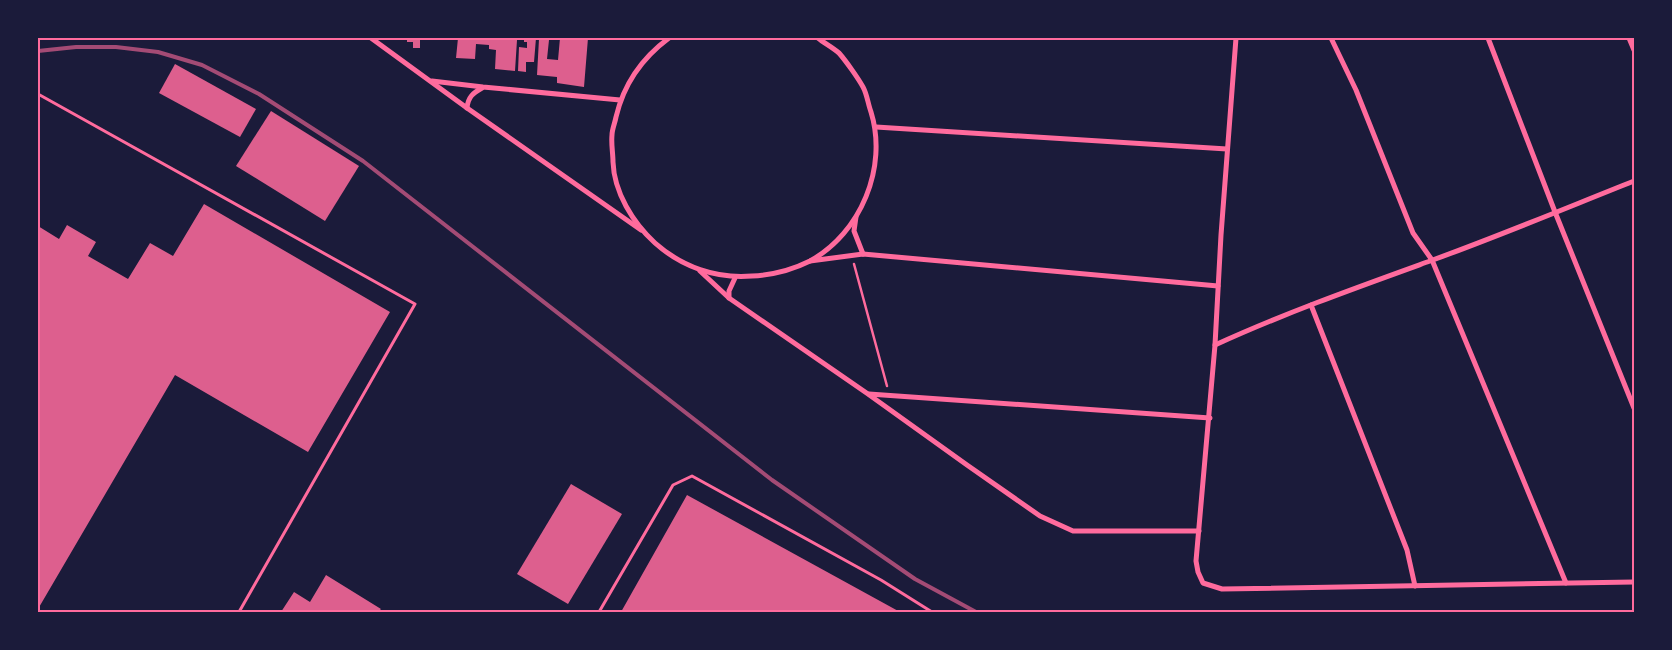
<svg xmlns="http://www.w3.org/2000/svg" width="1672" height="650" font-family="Rubik,sans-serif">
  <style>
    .building { fill: #dd5f8e }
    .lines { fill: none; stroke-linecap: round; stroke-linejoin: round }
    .path { stroke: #ff6b9d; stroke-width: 2.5 }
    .service { stroke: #ff6b9d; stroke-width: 3 }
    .minor { stroke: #ff6b9d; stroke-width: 5 }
    .rail { stroke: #a44b75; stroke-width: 4 }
    .neatline { fill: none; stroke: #ff6b9d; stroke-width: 2 }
  </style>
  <rect width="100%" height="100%" fill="#1b1b3a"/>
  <g class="building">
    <polygon points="407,38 420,38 420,48 413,48 413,42 407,42"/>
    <polygon points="458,38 497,38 517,40 515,71 495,69 496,50 489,49 489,45 476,44 475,59 456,58"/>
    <polygon points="524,38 536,38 534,62 526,62 526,72 518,71 519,47 527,48 527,42 524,42"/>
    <polygon points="560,38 588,38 584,87 557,83 557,77 537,75 539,39 549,40 547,59 558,60"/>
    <polygon points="175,64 256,109 240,137 159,93"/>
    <polygon points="271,111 359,166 325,221 236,166"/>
    <polygon points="204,204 390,312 308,452 175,375 38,609 38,226 59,239 67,225 96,242 88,256 128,279 150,243 173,256"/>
    <polygon points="571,484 622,514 568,604 517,574"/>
    <polygon points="687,495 900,612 816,612 813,611 812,612 621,612"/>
    <polygon points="326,575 381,609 378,612 281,612 294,592 310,602"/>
  </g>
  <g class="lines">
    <polyline class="path" points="854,264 887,386"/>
    <g class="service">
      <polyline points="38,94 415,304 239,612"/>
      <polyline points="599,612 673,485 692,476 881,580 932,612"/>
    </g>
    <g class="minor">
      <polyline points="371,38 467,108 641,230"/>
      <path d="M 669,38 C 642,58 624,83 616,117 C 615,123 612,129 612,135 C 611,144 613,153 613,162 C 614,192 633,223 655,243 C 682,267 716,279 752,276 C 772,275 792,270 810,261 C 861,233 888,167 871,112 C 868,104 867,94 863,87 C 858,78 846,61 839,53 C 832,47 824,43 818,38"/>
      <polyline points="1236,38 1221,235 1215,345 1196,561 1198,572 1203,583 1222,589 1634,582"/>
      <polyline points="1331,38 1356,90 1413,233 1432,260 1566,583"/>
      <polyline points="1488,38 1555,212 1634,408"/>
      <polyline points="1629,38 1634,50"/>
      <polyline points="432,81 483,87 620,100"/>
      <path d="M 467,108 C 468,97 473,93 482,88"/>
      <polyline points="876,127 1227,149"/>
      <polyline points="856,217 854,231 863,254"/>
      <polyline points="810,261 863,254 1218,286"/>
      <polyline points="700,271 729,298 868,394 967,465 1040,516 1073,531 1199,531"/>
      <polyline points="729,298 729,291 735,278"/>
      <polyline points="1311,305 1407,550 1415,586"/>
      <path d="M 1215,345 C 1285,313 1358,287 1430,261 C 1499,236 1566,208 1634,181"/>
      <polyline points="869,394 1210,418"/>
    </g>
    <polyline class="rail" points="38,51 76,47 116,47 158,52 202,65 259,94 363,161 772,480 915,579 976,612"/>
  </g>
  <rect width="1672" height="650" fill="none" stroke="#1b1b3a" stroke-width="78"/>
  <rect x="39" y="39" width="1594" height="572" class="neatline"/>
</svg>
